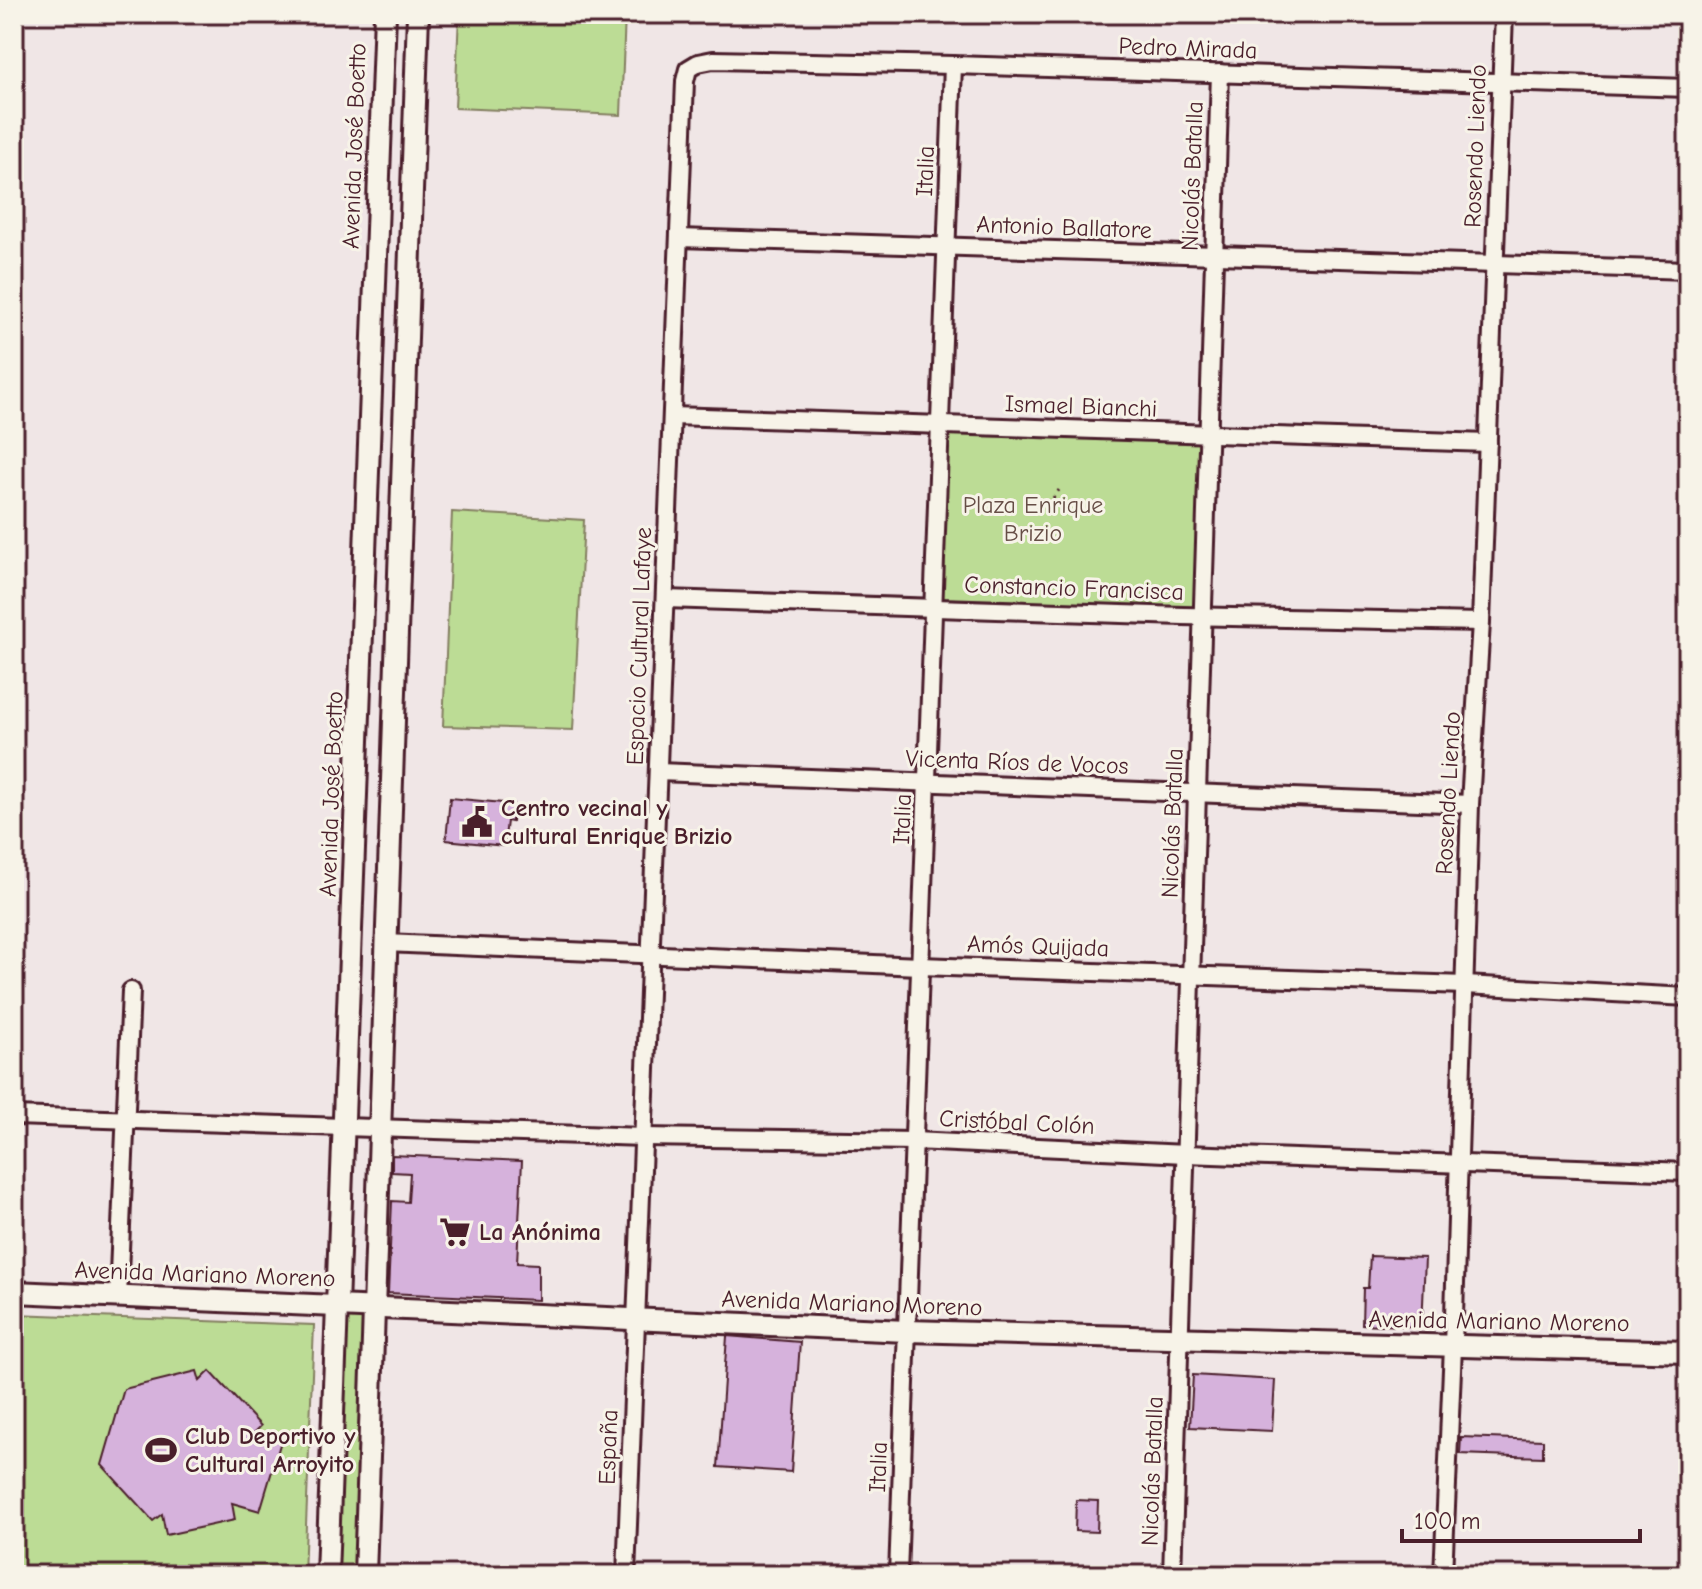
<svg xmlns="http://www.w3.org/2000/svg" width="1702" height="1589" font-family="'Comic Neue',sans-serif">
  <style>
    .green { fill: #bcdc95; stroke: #837e60; stroke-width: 2 }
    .building { fill: #d6b2dc; stroke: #4a1f2b; stroke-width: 2 }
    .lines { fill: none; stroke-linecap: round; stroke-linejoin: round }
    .minor-casing { stroke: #4a1f2b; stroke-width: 22 }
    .major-casing { stroke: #4a1f2b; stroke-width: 26 }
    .path { stroke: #4a1f2b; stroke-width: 3; stroke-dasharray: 2 6; stroke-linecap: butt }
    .minor { stroke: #f7f3e8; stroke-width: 16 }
    .major { stroke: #f7f3e8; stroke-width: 20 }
    .labels { text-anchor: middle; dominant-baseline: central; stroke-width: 6; stroke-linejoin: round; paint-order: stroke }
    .street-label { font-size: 24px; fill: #4a1f2b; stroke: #f7f3e8 }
    .park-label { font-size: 24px; fill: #664e46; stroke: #f7f3e8 }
    .poi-label { font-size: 24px; font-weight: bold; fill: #4a1f2b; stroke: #f7f3e8; text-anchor: start }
  </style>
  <rect width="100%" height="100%" fill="#f0e6e6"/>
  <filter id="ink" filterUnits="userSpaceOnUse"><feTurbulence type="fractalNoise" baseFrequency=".0125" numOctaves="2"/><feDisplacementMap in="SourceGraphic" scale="16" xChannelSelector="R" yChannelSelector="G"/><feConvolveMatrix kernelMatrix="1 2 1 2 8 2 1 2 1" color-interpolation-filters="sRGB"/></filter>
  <g filter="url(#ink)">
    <g class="green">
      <polygon points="459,14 625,14 621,115 455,108"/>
      <polygon points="945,428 1203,437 1199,612 939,604"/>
      <polygon points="452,512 584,520 573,730 443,726"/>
      <polygon points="341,1312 369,1312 360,1575 331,1575"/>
      <polygon points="14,1314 314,1325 304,1575 14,1575"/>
    </g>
    <g class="building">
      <polygon points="450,798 513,804 512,822 507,821 504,846 446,840"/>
      <polygon points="392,1155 522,1161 517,1263 538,1264 538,1300 388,1293 392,1201 408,1202 410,1173 392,1172"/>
      <polygon points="1370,1256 1425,1258 1422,1327 1362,1324 1363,1288 1368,1288"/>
      <polygon points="727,1336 800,1342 791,1472 718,1467"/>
      <polygon points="197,1371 200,1381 210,1371 261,1426 254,1433 281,1441 260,1511 232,1503 235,1520 166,1535 162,1514 153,1521 102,1465 124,1389"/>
      <polygon points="1193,1375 1275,1380 1272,1431 1190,1427"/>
      <polygon points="1461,1437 1543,1440 1543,1457 1460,1454"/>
      <polygon points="1076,1500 1098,1501 1097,1532 1075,1531"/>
    </g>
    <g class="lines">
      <defs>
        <g id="minor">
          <polyline points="679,238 1688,270"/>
          <polyline points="672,416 1488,443"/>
          <polyline points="665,599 1183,616 1481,622"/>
          <polyline points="658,772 1470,804"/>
          <polyline points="385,943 920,966 1465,985 1688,997"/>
          <polyline points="14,1116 644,1137 914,1141 1186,1154 1688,1172"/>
          <polyline points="118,1297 131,991"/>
          <polyline points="626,1575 685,81 688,69 698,63 713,60 953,65 1688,88"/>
          <polyline points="898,1575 953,65"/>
          <polyline points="1172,1575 1220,73"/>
          <polyline points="1443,1575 1453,1347 1470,804 1481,622 1504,14"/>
        </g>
        <g id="major">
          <polyline points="14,1292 907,1331 1688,1352"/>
          <polyline points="327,1575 385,14"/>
          <polyline points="365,1575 418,14"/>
        </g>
      </defs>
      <use href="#minor" class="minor-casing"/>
      <use href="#major" class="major-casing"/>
      <g class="path">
        <polyline points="1053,498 1059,490"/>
        <polyline points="1032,513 1039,509"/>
      </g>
      <use href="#minor" class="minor"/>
      <use href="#major" class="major"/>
    </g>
  </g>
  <defs>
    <symbol id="civic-bare" viewBox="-9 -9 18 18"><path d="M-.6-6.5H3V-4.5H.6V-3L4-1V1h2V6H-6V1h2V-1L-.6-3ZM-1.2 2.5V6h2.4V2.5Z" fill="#4a1f2b" stroke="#f7f3e8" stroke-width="2.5" paint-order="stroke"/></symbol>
    <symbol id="supermarket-bare" viewBox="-9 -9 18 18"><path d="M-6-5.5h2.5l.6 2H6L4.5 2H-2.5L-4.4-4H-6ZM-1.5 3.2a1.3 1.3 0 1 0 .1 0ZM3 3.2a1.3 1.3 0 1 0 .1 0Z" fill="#4a1f2b" stroke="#f7f3e8" stroke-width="2.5" paint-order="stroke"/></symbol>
    <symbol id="stadium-bare" viewBox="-9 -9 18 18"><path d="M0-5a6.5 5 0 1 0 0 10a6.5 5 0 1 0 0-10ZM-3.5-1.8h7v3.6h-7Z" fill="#4a1f2b" stroke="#f7f3e8" stroke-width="2.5" paint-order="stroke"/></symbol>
  </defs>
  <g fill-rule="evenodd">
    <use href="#civic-bare" x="455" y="800" width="44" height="44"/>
    <use href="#supermarket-bare" x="433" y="1210" width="44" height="44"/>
    <use href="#stadium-bare" x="139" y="1428" width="44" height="44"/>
  </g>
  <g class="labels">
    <g class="street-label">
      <text transform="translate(1188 48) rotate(2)">Pedro Mirada</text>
      <text transform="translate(354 146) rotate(-88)">Avenida José Boetto</text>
      <text transform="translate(1475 146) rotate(-88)">Rosendo Liendo</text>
      <text transform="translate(925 171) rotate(-88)">Italia</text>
      <text transform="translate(1192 176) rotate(-88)">Nicolás Batalla</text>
      <text transform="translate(1064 227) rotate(2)">Antonio Ballatore</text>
      <text transform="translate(1081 406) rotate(2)">Ismael Bianchi</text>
      <text transform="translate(1074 588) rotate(2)">Constancio Francisca</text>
      <text transform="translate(639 646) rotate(-88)">Espacio Cultural Lafaye</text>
      <text transform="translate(1017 762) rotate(2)">Vicenta Ríos de Vocos</text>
      <text transform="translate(1448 793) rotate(-87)">Rosendo Liendo</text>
      <text transform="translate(331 794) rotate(-88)">Avenida José Boetto</text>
      <text transform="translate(902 819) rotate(-88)">Italia</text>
      <text transform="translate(1172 823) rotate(-88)">Nicolás Batalla</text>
      <text transform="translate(1038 946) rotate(2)">Amós Quijada</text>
      <text transform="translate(1017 1122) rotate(3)">Cristóbal Colón</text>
      <text transform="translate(205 1274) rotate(2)">Avenida Mariano Moreno</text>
      <text transform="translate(852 1303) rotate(2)">Avenida Mariano Moreno</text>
      <text transform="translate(1499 1321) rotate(1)">Avenida Mariano Moreno</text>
      <text transform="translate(608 1447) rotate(-88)">España</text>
      <text transform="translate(878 1467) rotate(-88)">Italia</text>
      <text transform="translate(1152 1471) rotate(-88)">Nicolás Batalla</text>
    </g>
    <g class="park-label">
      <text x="1033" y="505">Plaza Enrique<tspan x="1033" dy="28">Brizio</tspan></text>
    </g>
    <g class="poi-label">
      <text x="501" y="808">Centro vecinal y<tspan x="501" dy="28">cultural Enrique Brizio</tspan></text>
      <text x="479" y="1232">La Anónima</text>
      <text x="185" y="1436">Club Deportivo y<tspan x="185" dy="28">Cultural Arroyito</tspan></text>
    </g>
  </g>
  <rect width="1702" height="1589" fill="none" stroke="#f7f3e8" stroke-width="48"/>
  <rect x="24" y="24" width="1654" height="1541" fill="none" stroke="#4a1f2b" stroke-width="3" filter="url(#ink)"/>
  <path d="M1402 1529v12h238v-12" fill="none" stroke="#4a1f2b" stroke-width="4"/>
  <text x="1414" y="1529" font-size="24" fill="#4a1f2b" stroke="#f7f3e8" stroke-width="6" paint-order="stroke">100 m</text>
</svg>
